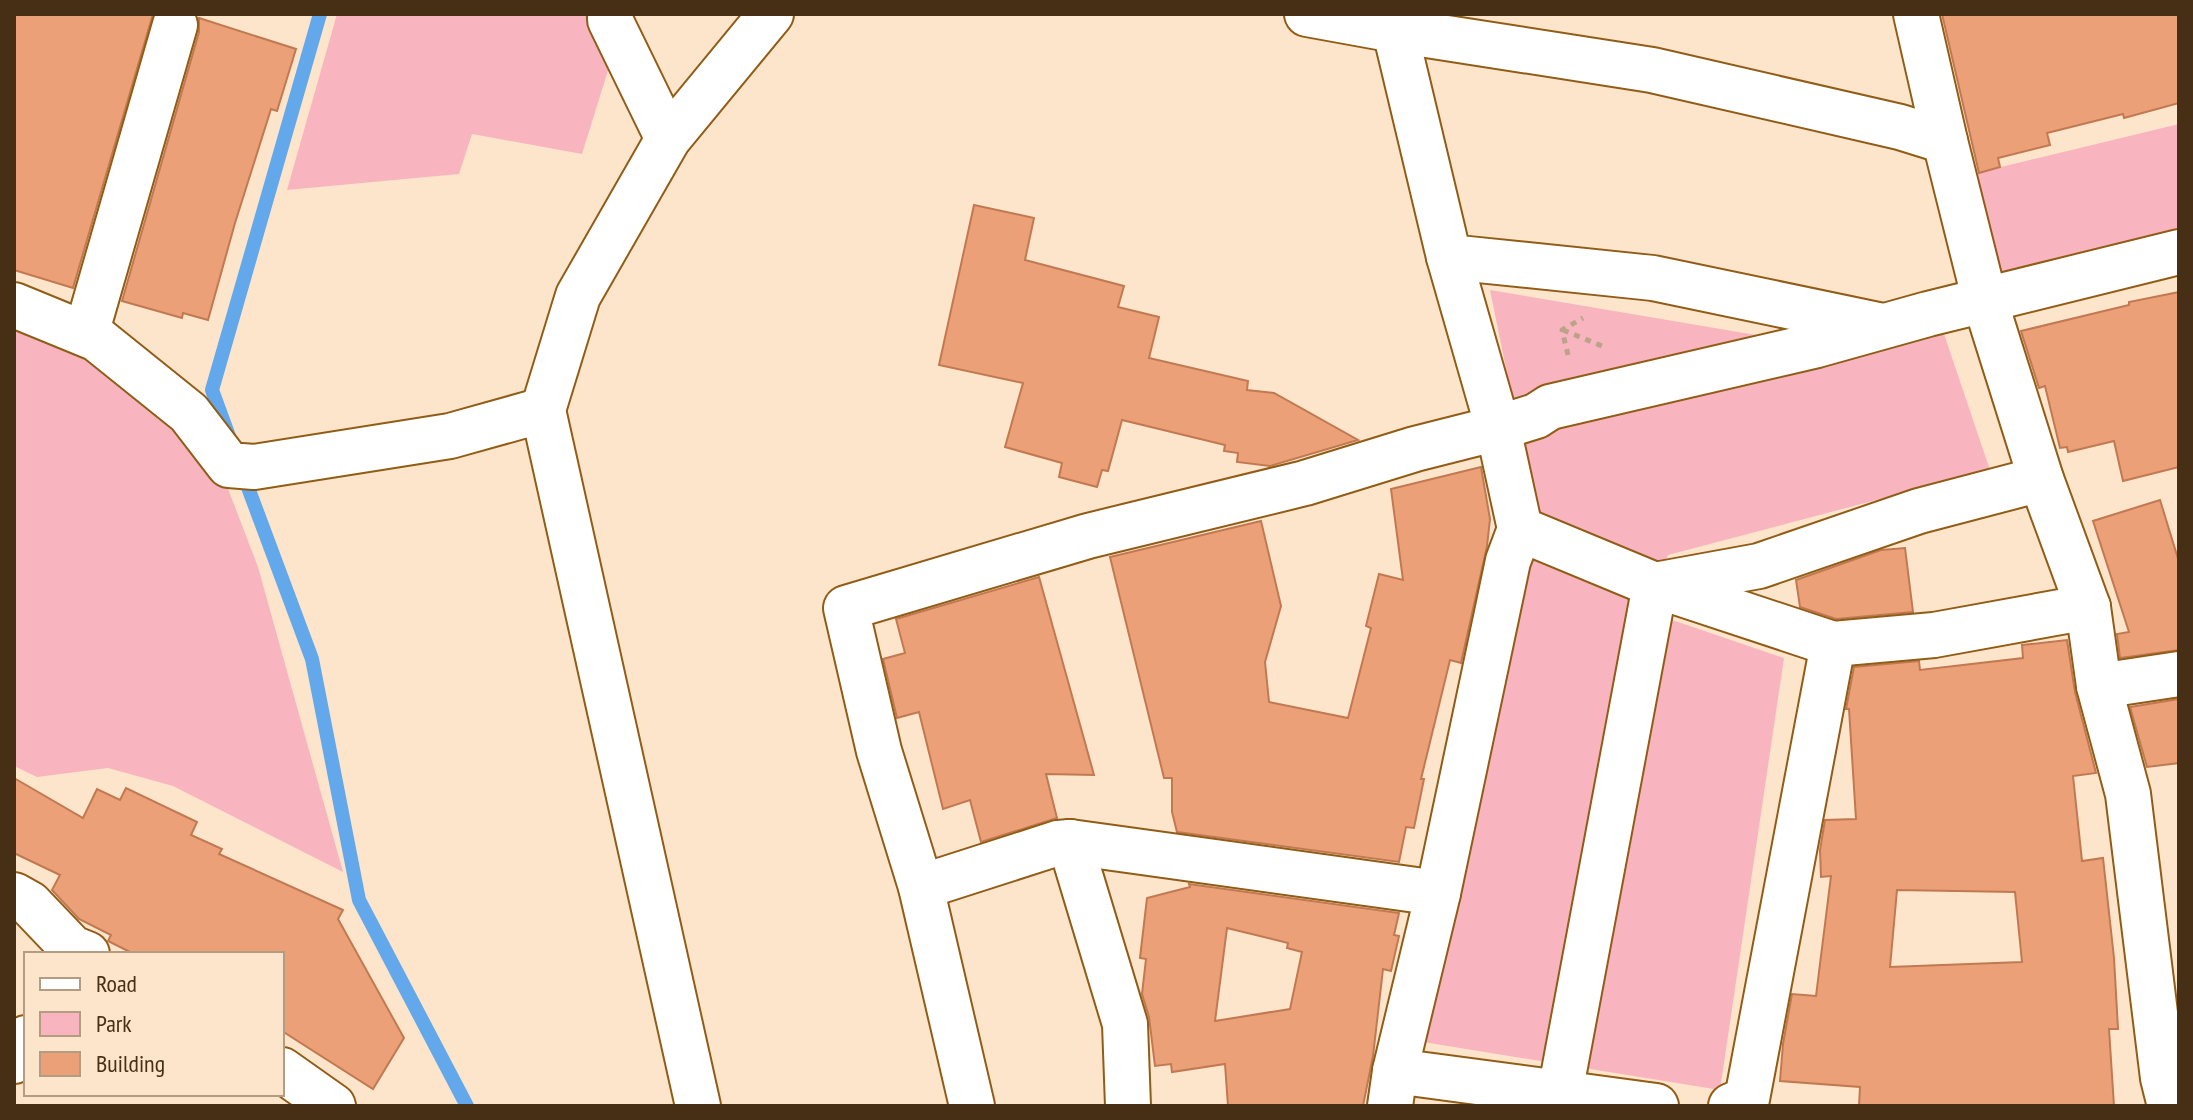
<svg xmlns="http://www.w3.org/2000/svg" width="2193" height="1120" font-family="'PT Sans Narrow',sans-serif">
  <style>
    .green { fill: #f9b5bf }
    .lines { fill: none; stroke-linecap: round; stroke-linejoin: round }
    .stream { stroke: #62a8ea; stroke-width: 14 }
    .building { fill: #eca078; stroke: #c17951; stroke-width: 2; fill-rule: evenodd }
    .minor-casing { stroke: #915d16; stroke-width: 48 }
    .path { stroke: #bba38a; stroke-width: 5; stroke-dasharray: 6 6; stroke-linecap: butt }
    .minor { stroke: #fff; stroke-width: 44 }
  </style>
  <rect width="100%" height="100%" fill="#fde5cc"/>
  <g class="green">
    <polygon points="337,14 583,14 590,16 611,61 582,154 472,134 459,174 287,190"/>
    <polygon points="2179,124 2179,235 1994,284 1968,175"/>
    <polygon points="1490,290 1756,335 1761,355 1515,413"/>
    <polygon points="14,328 106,369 171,420 222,473 258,567 343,872 173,786 108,768 37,777 14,766"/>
    <polygon points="1942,328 1990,470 1668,555 1643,610 1784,658 1720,1090 1423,1042 1537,536 1515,441"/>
  </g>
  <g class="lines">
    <g class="stream">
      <polyline points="230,439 212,390 320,14"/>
      <polyline points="243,474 312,659 359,900 467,1106"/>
    </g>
  </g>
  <g class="building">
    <polygon points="14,14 153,14 73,288 14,270"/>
    <polygon points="1942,14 2179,14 2179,103 2124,118 2123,114 2047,133 2050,145 1998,158 2000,167 1979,173"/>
    <polygon points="199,18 296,49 277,111 271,109 235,223 208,320 183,313 182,318 122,301 199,32"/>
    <polygon points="974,205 1034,218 1025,260 1124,286 1118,307 1159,317 1149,358 1248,381 1247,390 1274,393 1358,440 1270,466 1237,462 1238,453 1224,451 1225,445 1122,420 1108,471 1102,470 1097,487 1059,477 1062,463 1005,447 1023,383 939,365"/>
    <polygon points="2179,292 2179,467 2123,481 2114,441 2068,452 2067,447 2060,448 2045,386 2039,388 2021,331 2129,305 2129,302"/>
    <polygon points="1481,467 1490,519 1487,546 1461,663 1450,660 1421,779 1424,779 1414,828 1406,827 1399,862 1177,832 1172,812 1172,778 1164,778 1110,557 1261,521 1281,606 1265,662 1269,702 1348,718 1371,628 1366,626 1379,574 1403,580 1391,489"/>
    <polygon points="2160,500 2179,562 2179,650 2120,658 2117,634 2129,632 2093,521"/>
    <polygon points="1905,548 1913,612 1836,619 1800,607 1796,580 1881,550"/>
    <polygon points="1039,577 1094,775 1046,774 1057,818 981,842 970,800 943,809 919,712 897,718 883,659 905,653 896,619"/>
    <path d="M 2067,640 L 2075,692 L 2096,773 L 2073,776 L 2082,861 L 2103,858 L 2114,958 L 2118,1029 L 2109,1029 L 2114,1106 L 1859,1106 L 1860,1087 L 1780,1081 L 1783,1044 L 1792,994 L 1816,996 L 1831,876 L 1821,877 L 1820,850 L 1825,820 L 1856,819 L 1849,709 L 1846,709 L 1854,667 L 1919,661 L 1920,670 L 2023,658 L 2022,645 ZM 1897,890 L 2015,892 L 2022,962 L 1890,967 Z"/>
    <polygon points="2179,699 2179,763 2147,767 2130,707"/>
    <polygon points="14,778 83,818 97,789 120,800 126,788 197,822 191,835 222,849 219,854 343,910 338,919 404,1038 373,1089 282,1031 282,954 134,954 108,941 111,935 79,919 52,890 60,875 14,853"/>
    <path d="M 1189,884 L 1399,913 L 1394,935 L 1399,936 L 1391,971 L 1383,969 L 1373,1056 L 1363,1106 L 1228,1106 L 1225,1064 L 1172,1072 L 1171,1064 L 1155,1066 L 1149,1017 L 1142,994 L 1146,959 L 1140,958 L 1147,898 L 1190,887 ZM 1227,928 L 1288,943 L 1287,948 L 1302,952 L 1290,1009 L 1215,1021 Z"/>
  </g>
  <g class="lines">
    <defs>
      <g id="minor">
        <polyline points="610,14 610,20 668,139"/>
        <polyline points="1307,14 1395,30 1652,70 1900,127 1945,141"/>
        <polyline points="1391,14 1449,257 1653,278 1878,325"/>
        <polyline points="1916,14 1945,141 1985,301 2041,479 2088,607 2099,686 2128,794 2163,1078 2170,1106"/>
        <polyline points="14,305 97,339 189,413 229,465 254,467 450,436 543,410"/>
        <polyline points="86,334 175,25"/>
        <polyline points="1520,529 1655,585 1833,644 1934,635 2088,607"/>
        <polyline points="2099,686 2179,674"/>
        <polyline points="1070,842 1125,1024 1128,1106"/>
        <polyline points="921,887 1058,843 1070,842 1438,893"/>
        <polyline points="14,895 30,904 72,948 87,954"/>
        <polyline points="14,1061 26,1038"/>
        <polyline points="282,1070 333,1106"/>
        <polyline points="1395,1071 1656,1106"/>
        <polyline points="1560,1093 1655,585 1759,566 1919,511 2041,479"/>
        <polyline points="698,1106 543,410 578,296 668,139 771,14"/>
        <polyline points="972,1106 921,887 879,751 846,608 1088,536 1305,483 1415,449 1498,428 1536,416 1550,407 1817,345 1928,314 2179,252"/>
        <polyline points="1390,1106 1395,1071 1438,893 1508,561 1520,529 1498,428 1449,257"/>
        <polyline points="1731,1106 1747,1099 1833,644"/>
      </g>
    </defs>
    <use href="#minor" class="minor-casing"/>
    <g class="path">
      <polyline points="1563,330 1602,346"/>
      <polyline points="1568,355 1562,330 1583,318"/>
    </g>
    <use href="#minor" class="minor"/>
  </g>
  <rect width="2193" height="1120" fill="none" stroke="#462f14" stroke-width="32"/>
  <rect x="24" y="952" width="260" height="144" fill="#fde5cc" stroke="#b49c82" stroke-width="2"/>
  <rect x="40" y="978" width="40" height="12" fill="#ffffff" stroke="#b49c82" stroke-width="2"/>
  <text x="96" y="992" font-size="24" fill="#462f14">Road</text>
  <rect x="40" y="1012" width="40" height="24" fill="#f9b5bf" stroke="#b49c82" stroke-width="2"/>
  <text x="96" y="1032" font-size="24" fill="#462f14">Park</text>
  <rect x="40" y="1052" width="40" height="24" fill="#eca078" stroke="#b49c82" stroke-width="2"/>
  <text x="96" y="1072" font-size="24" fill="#462f14">Building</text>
</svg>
